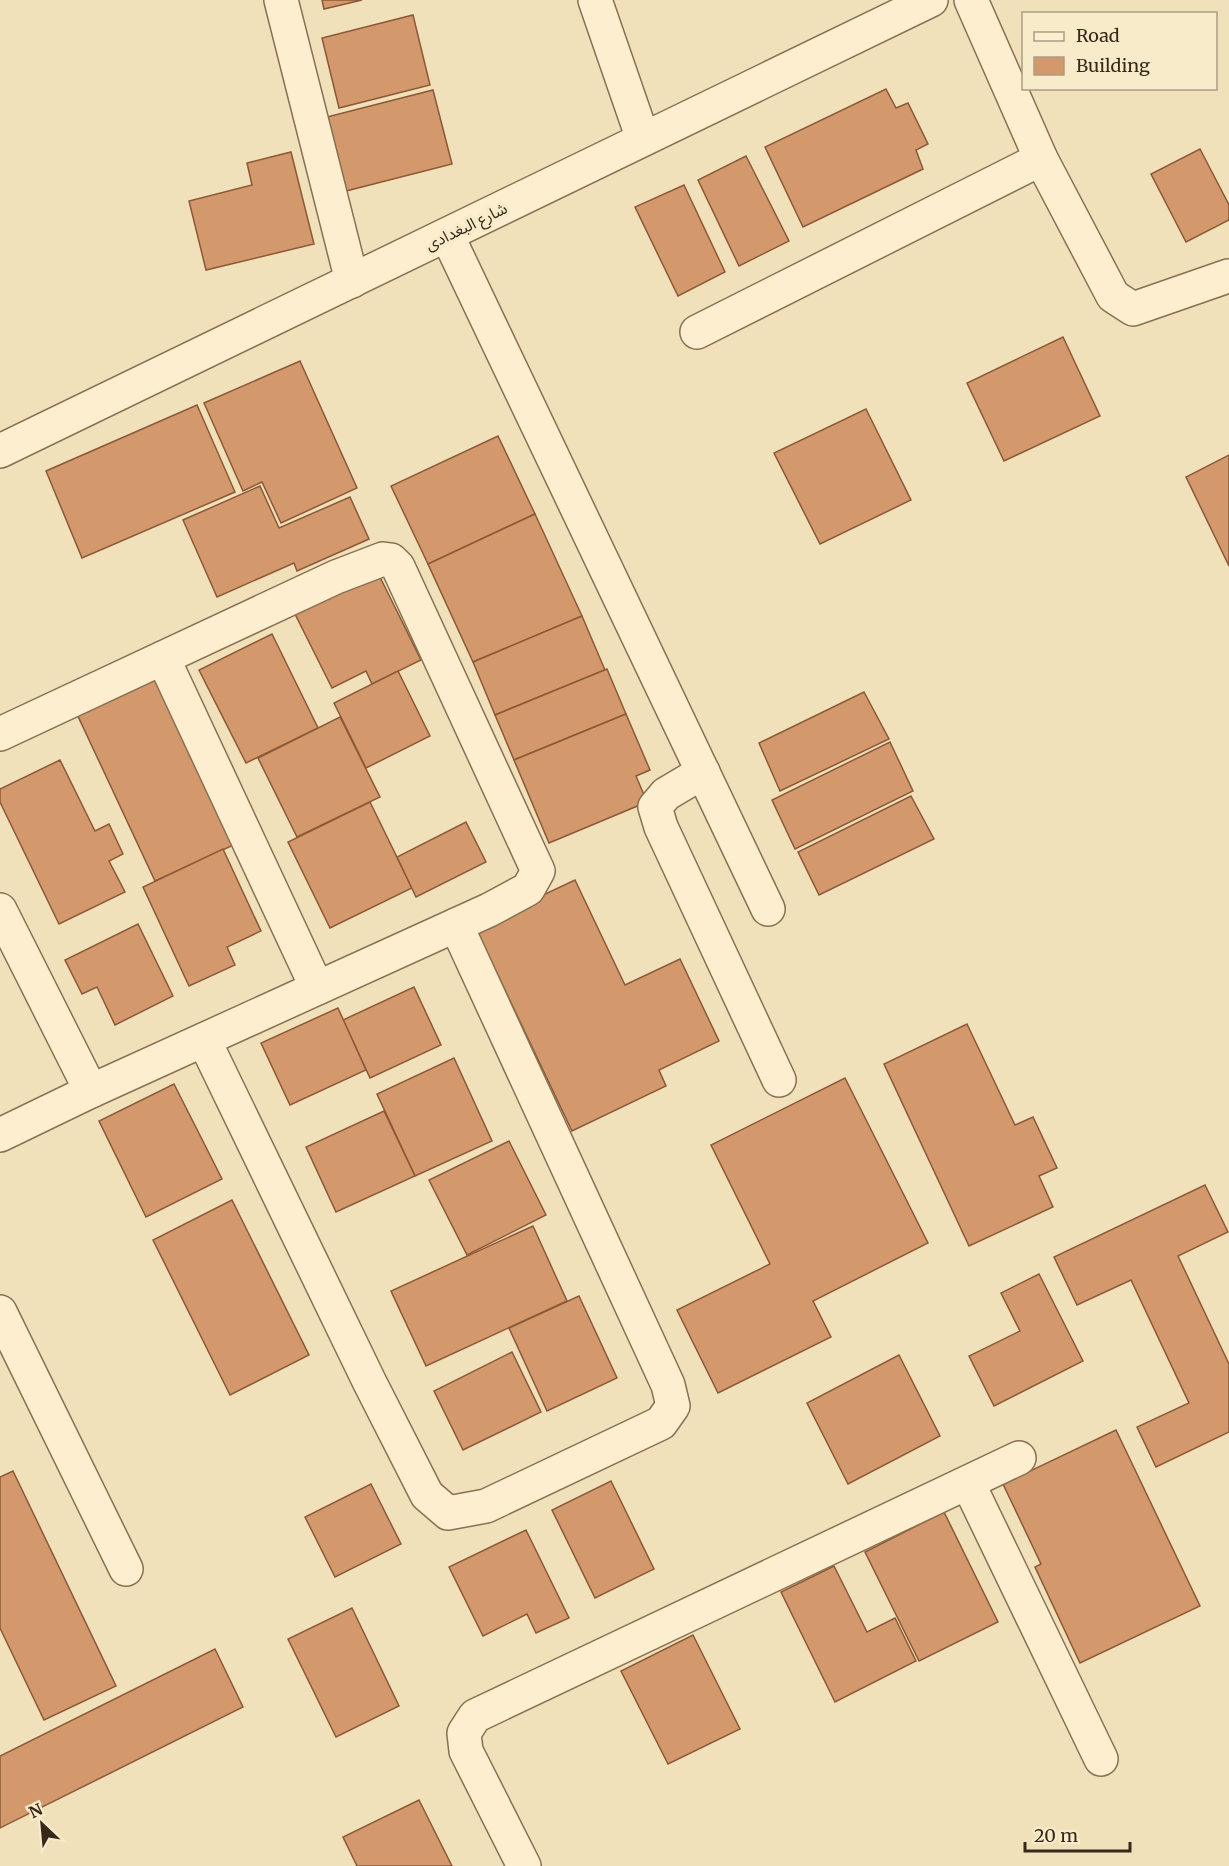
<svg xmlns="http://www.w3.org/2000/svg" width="1229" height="1866" font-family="Merriweather,'Noto Sans Arabic',serif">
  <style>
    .building { fill: #d3986c; stroke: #8b5937; stroke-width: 1.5 }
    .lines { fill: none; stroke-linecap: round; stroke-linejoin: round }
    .minor-casing { stroke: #897053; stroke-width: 36 }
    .minor { stroke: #fceece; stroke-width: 33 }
    .labels { text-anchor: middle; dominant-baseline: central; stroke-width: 6; stroke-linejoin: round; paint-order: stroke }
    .street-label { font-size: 16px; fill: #37281a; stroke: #f8ebca }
  </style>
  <rect width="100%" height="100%" fill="#f1e1ba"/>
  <g class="building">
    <polygon points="322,0 362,0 324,9"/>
    <polygon points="413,15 430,85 339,108 322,38"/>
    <polygon points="886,89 896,108 908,103 928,144 916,150 923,169 803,227 765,147"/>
    <polygon points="433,90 452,164 346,191 327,117"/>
    <polygon points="1200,149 1229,205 1229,220 1186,242 1151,174"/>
    <polygon points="291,152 314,244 206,270 189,201 252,185 247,163"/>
    <polygon points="746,156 789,241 739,266 698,180"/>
    <polygon points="684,185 725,272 678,296 635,207"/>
    <polygon points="1063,337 1100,416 1004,461 967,383"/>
    <polygon points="300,361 357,488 281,523 262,482 243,491 204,403"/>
    <polygon points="197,405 235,492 82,558 46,471"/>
    <polygon points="866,409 911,500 820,544 774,453"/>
    <polygon points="498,436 535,514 428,564 391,486"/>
    <polygon points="1229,455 1229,566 1186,477"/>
    <polygon points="260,486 279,528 350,497 369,539 297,571 294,563 217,597 183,520"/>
    <polygon points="535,514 582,616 473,662 428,564"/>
    <polygon points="375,567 421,660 372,684 366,671 332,688 292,608"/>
    <polygon points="582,616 605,670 495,715 473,662"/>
    <polygon points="272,634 318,728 246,763 199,670"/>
    <polygon points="607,669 626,714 514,760 495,715"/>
    <polygon points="398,671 430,736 366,768 334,703"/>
    <polygon points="159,673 238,843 155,881 76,712"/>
    <polygon points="864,692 889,739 780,791 759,743"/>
    <polygon points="626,714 650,770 636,776 647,802 549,843 514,760"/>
    <polygon points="340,717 380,797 297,837 258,758"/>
    <polygon points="890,742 913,791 795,849 772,800"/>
    <polygon points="60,760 95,831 109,824 123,854 109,861 125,892 59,924 0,802 0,789"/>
    <polygon points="911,796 934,839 819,895 798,852"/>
    <polygon points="370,802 412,888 330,928 288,842"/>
    <polygon points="466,822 486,862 416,897 397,857"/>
    <polygon points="223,849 261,931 227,947 235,965 189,986 143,887"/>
    <polygon points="575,880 625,985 680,959 719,1041 659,1070 666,1086 572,1131 475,927"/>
    <polygon points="138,924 173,996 115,1025 97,987 82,994 65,960"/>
    <polygon points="414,987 441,1045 370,1078 343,1020"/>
    <polygon points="338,1008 366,1070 290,1105 261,1043"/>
    <polygon points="967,1024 1015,1125 1033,1117 1057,1168 1039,1176 1053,1207 969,1246 884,1064"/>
    <polygon points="454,1058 492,1141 415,1176 377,1094"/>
    <polygon points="845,1078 928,1243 813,1301 831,1337 718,1393 677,1310 770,1264 711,1145"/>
    <polygon points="174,1084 222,1179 146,1217 99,1121"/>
    <polygon points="384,1111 415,1176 336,1212 306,1147"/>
    <polygon points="509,1141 546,1215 467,1255 429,1180"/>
    <polygon points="1205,1185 1228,1232 1178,1256 1229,1364 1229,1432 1156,1467 1137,1427 1189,1403 1131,1280 1077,1305 1054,1257"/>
    <polygon points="232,1200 309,1355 230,1395 153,1240"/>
    <polygon points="533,1226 567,1301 426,1366 391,1291"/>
    <polygon points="1039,1274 1083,1361 994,1406 969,1356 1020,1331 1001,1293"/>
    <polygon points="579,1296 617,1378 547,1411 509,1328"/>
    <polygon points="512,1352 541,1412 463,1450 434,1391"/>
    <polygon points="899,1355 940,1436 848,1484 807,1403"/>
    <polygon points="1116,1430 1200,1606 1080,1663 1035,1567 1041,1564 1003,1484"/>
    <polygon points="13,1471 116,1686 44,1720 0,1628 0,1477"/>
    <polygon points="611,1481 654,1569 595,1598 552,1510"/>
    <polygon points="371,1484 401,1544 335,1577 305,1517"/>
    <polygon points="944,1512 998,1622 919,1661 865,1552"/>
    <polygon points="526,1530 569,1618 536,1633 527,1614 483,1636 449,1567"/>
    <polygon points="834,1566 867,1632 895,1618 916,1661 835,1702 781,1592"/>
    <polygon points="352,1608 399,1706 336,1737 288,1639"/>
    <polygon points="693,1635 740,1729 668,1764 621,1671"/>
    <polygon points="215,1649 243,1707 0,1828 0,1756"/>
    <polygon points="419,1800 452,1866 357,1866 343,1837"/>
  </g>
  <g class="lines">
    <defs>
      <g id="minor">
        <polyline points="281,0 352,281"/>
        <polyline points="595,0 643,139"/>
        <polyline points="971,0 1041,159 1113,296 1133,309 1228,276"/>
        <polyline points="447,235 768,909"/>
        <polyline points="697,332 1041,159"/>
        <polyline points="0,451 931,0"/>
        <polyline points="163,658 317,988"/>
        <polyline points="0,734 336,577 383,559 391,560 398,567 538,871 528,889 489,910 91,1091 0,1135"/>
        <polyline points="703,772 666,794 655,807 661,827 779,1080"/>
        <polyline points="0,910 91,1091"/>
        <polyline points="204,1040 369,1381 427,1495 448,1513 486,1506 661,1423 673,1406 668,1385 456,925"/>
        <polyline points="0,1312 126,1569"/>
        <polyline points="968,1483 1101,1759"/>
        <polyline points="524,1866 466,1751 464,1733 475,1716 1019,1458"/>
      </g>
    </defs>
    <use href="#minor" class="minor-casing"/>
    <use href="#minor" class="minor"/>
  </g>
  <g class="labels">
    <g class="street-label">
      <text transform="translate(466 226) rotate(-26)">شارع البغدادى</text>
    </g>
  </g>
  <rect x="1022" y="12" width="195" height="78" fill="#f8ebca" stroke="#ab9d84" stroke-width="1.5"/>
  <rect x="1034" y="32" width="30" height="9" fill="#fceece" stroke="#ab9d84" stroke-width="1.5"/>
  <text x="1076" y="42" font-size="18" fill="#37281a">Road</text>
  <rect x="1034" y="57" width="30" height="18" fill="#d3986c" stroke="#ab9d84" stroke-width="1.5"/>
  <text x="1076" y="72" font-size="18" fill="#37281a">Building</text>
  <g transform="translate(42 1824) rotate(334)" stroke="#f8ebca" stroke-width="4.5" paint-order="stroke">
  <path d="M0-4.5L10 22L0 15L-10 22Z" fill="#37281a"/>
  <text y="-9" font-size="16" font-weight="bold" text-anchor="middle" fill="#37281a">N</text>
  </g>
  <path d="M1025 1842v9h105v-9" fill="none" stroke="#37281a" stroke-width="3"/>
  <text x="1034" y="1842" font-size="18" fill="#37281a" stroke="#f8ebca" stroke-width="4.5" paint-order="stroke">20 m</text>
</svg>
